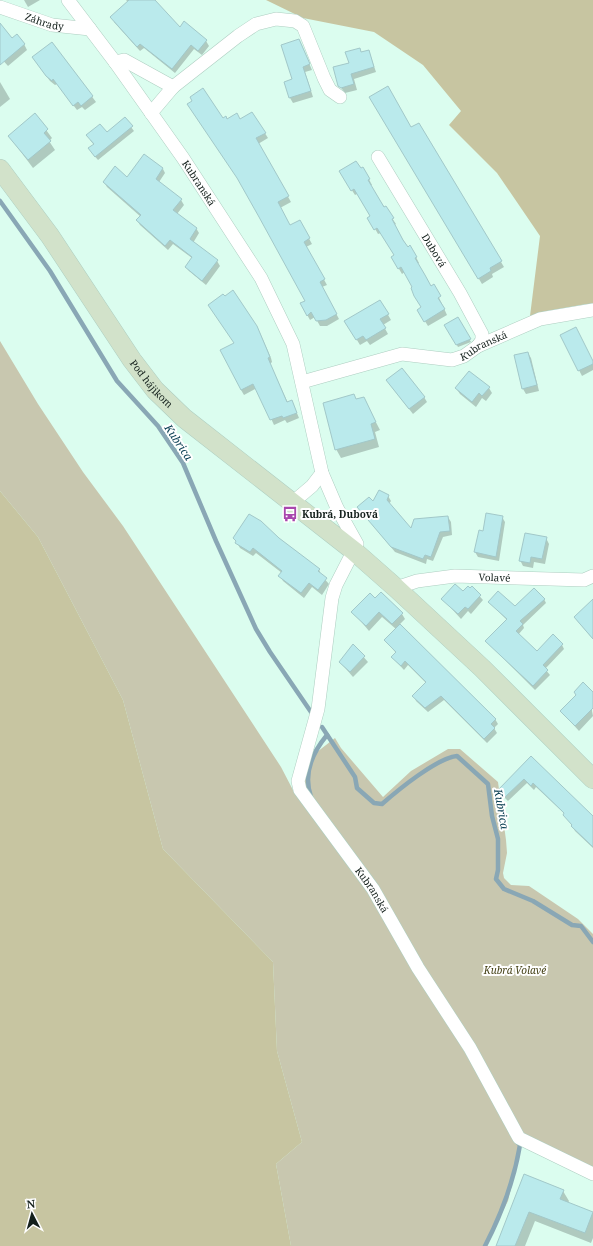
<svg xmlns="http://www.w3.org/2000/svg" width="593" height="1246" font-family="'Noto Serif',serif">
  <style>
    .green { fill: #c8c7af }
    .forest { fill: #c7c5a1 }
    .shadow { fill: #0003 }
    .lines { fill: none; stroke-linecap: round; stroke-linejoin: round }
    .stream { stroke: #89a7b5; stroke-width: 4.5 }
    .building { fill: #baeaec; stroke: #a2c8c9 }
    .street-casing { stroke: #aecec1; stroke-width: 14 }
    .secondary-casing { stroke: #aecec1; stroke-width: 20 }
    .street { stroke: #fff; stroke-width: 13 }
    .secondary { stroke: #d2e2ca; stroke-width: 19 }
    .labels { text-anchor: middle; dominant-baseline: central; stroke-width: 4; stroke-linejoin: round; paint-order: stroke }
    .street-label { font-size: 10px; fill: #14201c; stroke: #fff }
    .poi-label { font-size: 10px; font-weight: bold; fill: #14201c; stroke: #fff; text-anchor: start }
    .park-label { font-size: 10px; font-style: italic; fill: #423e12; stroke: #fff }
    .water-label { font-size: 11px; font-style: italic; fill: #083d52; stroke: #fff }
  </style>
  <rect width="100%" height="100%" fill="#dbfdef"/>
  <g class="green">
    <polygon points="0,341 38,404 83,472 123,526 281,767 294,792 356,871 521,1146 508,1201 485,1246 291,1246 276,1164 302,1142 277,1051 273,962 163,849 123,700 38,537 0,491"/>
    <polygon points="335,738 341,748 383,797 411,771 448,749 460,749 498,782 506,840 507,853 503,873 504,878 511,885 529,886 578,919 593,934 593,1171 523,1133 312,804 303,782 308,759"/>
  </g>
  <g class="forest">
    <polygon points="266,0 593,0 593,305 587,304 547,311 530,316 540,236 497,173 449,125 461,111 423,65 374,32 303,18"/>
    <polygon points="0,491 38,537 123,700 163,849 273,962 277,1051 302,1142 276,1164 291,1246 0,1246"/>
  </g>
  <g class="shadow">
    <polygon points="24,0 40,0 28,7"/>
    <polygon points="126,0 146,0 180,28 184,23 206,41 209,46 202,55 194,49 175,73 144,48 140,51 114,22 128,2"/>
    <polygon points="0,25 12,39 24,44 27,50 8,66 0,57"/>
    <polygon points="299,40 312,70 305,72 313,97 293,103 290,98"/>
    <polygon points="52,43 96,102 85,110 82,107 77,110 57,84 55,85 50,81 33,58"/>
    <polygon points="369,51 376,72 354,79 357,90 345,93 339,85 350,63 361,53"/>
    <polygon points="0,82 10,99 0,107"/>
    <polygon points="370,97 411,129 419,124 504,267 492,274 493,277 482,284"/>
    <polygon points="252,113 268,138 258,144 291,202 280,208 290,227 300,222 312,244 306,247 327,285 322,287 339,319 327,326 320,326 315,317 310,320 301,304 306,301 222,119 240,120"/>
    <polygon points="35,115 52,138 49,141 55,150 33,168 9,136"/>
    <polygon points="125,119 134,131 98,160 92,153 94,145 90,140 107,134"/>
    <polygon points="363,168 372,185 370,186 396,224 394,225 408,248 410,247 416,257 419,263 417,264 431,287 436,291 447,315 428,326 418,310 422,308 414,287 405,272 402,274 392,257 395,256 381,233 378,234 369,218 371,217 357,194 355,195 340,172"/>
    <polygon points="163,169 165,173 159,182 181,200 184,205 177,214 196,228 199,233 193,243 217,261 220,266 206,285 189,271 186,267 192,258 173,244 168,250 140,225 137,220 141,217 107,187 104,182 127,179"/>
    <polygon points="380,301 391,320 383,325 388,334 370,345 367,341 360,345 346,322"/>
    <polygon points="457,318 471,342 458,347 446,325"/>
    <polygon points="260,333 271,358 272,362 270,364 288,403 292,401 299,418 287,423 285,420 274,425 257,388 244,395 241,390"/>
    <polygon points="561,335 593,362 593,370 582,376"/>
    <polygon points="528,353 531,358 539,391 526,394 523,389"/>
    <polygon points="391,386 424,397 427,402 413,414"/>
    <polygon points="456,388 489,388 492,393 486,401 482,398 476,407 460,394"/>
    <polygon points="357,400 368,407 380,430 375,432 379,447 341,458 336,449"/>
    <polygon points="388,496 391,501 389,504 411,530 448,517 451,522 452,535 443,537 433,561 427,559 426,564 395,552 358,507"/>
    <polygon points="502,517 505,522 499,561 478,557 475,552 484,532"/>
    <polygon points="234,538 278,538 319,569 321,575 329,584 322,595 312,587 304,598 283,581 280,576 282,573 256,553 253,556 240,548"/>
    <polygon points="546,538 549,544 545,564 534,562 533,568 523,566 520,560"/>
    <polygon points="472,588 483,600 471,614 468,611 461,619 443,599"/>
    <polygon points="544,599 546,603 523,625 524,628 518,635 537,652 562,645 564,649 545,669 550,675 535,690 486,641 507,620 489,602 515,607"/>
    <polygon points="375,600 402,614 405,619 399,625 495,719 498,724 494,728 497,733 487,743 444,700 428,712 416,701 414,696 426,683 408,665 404,670 392,657 396,653 385,640 396,629 382,617 369,631 353,612"/>
    <polygon points="593,606 593,638 592,638 575,618"/>
    <polygon points="353,645 368,662 353,677 340,662"/>
    <polygon points="593,693 592,711 593,716 579,731 561,711"/>
    <polygon points="531,757 593,818 593,848 575,831 565,814 536,787 534,790 527,783 508,801 502,795 499,790"/>
    <polygon points="525,1175 563,1191 569,1201 568,1203 593,1213 593,1238 591,1243 535,1221 525,1246 497,1246"/>
  </g>
  <g class="lines">
    <g class="stream">
      <polyline points="0,201 50,271 117,381 158,426 183,463 216,541 256,629 270,652 311,712"/>
      <path d="M 322,727 L 355,777 L 357,788 L 374,803 L 382,804 C 398,790 437,758 457,756 L 488,784 L 492,816 L 498,839 L 498,870 L 496,879 L 504,889 L 533,901 L 572,925 L 581,926 L 593,942"/>
      <path d="M 311,797 C 303,774 312,753 327,735"/>
      <path d="M 485,1246 C 502,1213 514,1181 520,1145 L 516,1141"/>
    </g>
  </g>
  <g class="building">
    <polygon points="129,0 155,0 180,27 184,21 207,40 198,51 191,45 172,69 140,44 137,47 110,17"/>
    <polygon points="0,23 12,38 17,34 25,44 0,65"/>
    <polygon points="299,39 310,64 303,67 311,91 289,98 284,82 292,79 281,45"/>
    <polygon points="52,42 93,96 81,106 78,102 73,106 53,79 52,81 46,76 32,57"/>
    <polygon points="360,48 361,52 369,50 374,67 351,74 354,84 341,88 338,86 333,67 349,63 345,52"/>
    <polygon points="388,86 411,127 419,123 502,261 490,268 491,271 478,279 369,97"/>
    <polygon points="203,88 223,118 226,116 227,119 237,113 240,119 252,112 266,133 256,138 289,196 278,202 290,225 300,220 310,238 304,242 325,279 320,282 337,314 326,320 316,321 311,312 307,316 300,303 305,301 259,217 237,178 187,104 192,101 190,97"/>
    <polygon points="35,113 48,129 44,133 51,141 28,160 8,136"/>
    <polygon points="125,117 133,126 95,157 88,148 94,144 86,135 100,124 107,132"/>
    <polygon points="144,154 163,168 156,179 182,199 173,210 197,228 190,239 218,260 202,281 185,267 192,257 170,240 165,246 136,220 141,215 103,182 115,166 127,177"/>
    <polygon points="356,161 361,168 363,167 370,179 368,180 384,207 386,206 394,218 392,219 403,240 408,247 410,245 417,257 415,258 425,275 431,286 434,284 441,296 438,298 445,309 424,322 417,310 421,307 414,296 411,288 412,287 401,267 398,269 391,257 394,255 377,228 374,230 367,218 370,216 354,189 351,191 339,171"/>
    <polygon points="233,290 257,326 268,352 270,357 268,358 287,402 292,400 297,413 283,418 282,416 270,420 253,384 241,390 220,350 234,343 208,305 223,294 225,296"/>
    <polygon points="380,300 389,314 380,319 386,328 366,340 363,336 356,340 344,321"/>
    <polygon points="458,317 471,339 456,345 444,325"/>
    <polygon points="576,327 593,361 593,364 578,371 560,335"/>
    <polygon points="528,352 537,385 522,389 514,355"/>
    <polygon points="402,368 425,397 409,409 386,380"/>
    <polygon points="469,371 490,387 482,396 479,393 472,402 455,388"/>
    <polygon points="354,394 356,399 364,397 376,422 371,424 375,439 335,450 323,403"/>
    <polygon points="379,490 389,495 387,500 411,528 414,519 448,516 450,531 440,532 431,557 425,555 423,559 391,547 357,507 369,497 373,501"/>
    <polygon points="486,513 503,516 496,557 474,552 479,530 483,531"/>
    <polygon points="249,514 261,521 279,538 320,569 318,571 327,578 318,590 309,583 301,593 278,576 282,571 253,548 250,552 235,543 236,541 233,538"/>
    <polygon points="525,533 547,537 542,559 531,557 530,563 519,561"/>
    <polygon points="455,584 463,591 468,586 470,588 472,586 481,595 468,609 465,607 458,614 441,599"/>
    <polygon points="534,588 545,599 520,621 523,624 516,631 537,651 553,634 563,644 543,665 548,670 533,686 485,641 507,619 488,602 498,591 515,606"/>
    <polygon points="381,592 403,613 392,624 379,612 366,626 351,612 370,593 375,598"/>
    <polygon points="593,599 593,639 574,617"/>
    <polygon points="400,624 496,719 491,724 495,728 484,739 441,696 425,708 412,696 426,682 405,661 401,666 391,657 396,652 384,640"/>
    <polygon points="353,644 365,656 350,672 339,662"/>
    <polygon points="583,682 593,692 593,708 575,726 560,711 576,695 574,692"/>
    <polygon points="531,756 593,816 593,847 571,826 572,825 563,815 564,813 533,783 531,786 524,779 505,797 498,790"/>
    <polygon points="524,1174 564,1190 560,1199 593,1212 585,1233 529,1212 515,1246 496,1246"/>
  </g>
  <g class="lines">
    <defs>
      <g id="street">
        <path id="s1" d="M 68,0 L 115,62 L 183,158 L 261,278 L 293,344 L 322,473 L 337,508 L 357,544 L 336,585 L 332,598 L 318,709 L 298,781 L 300,790 L 373,889 L 418,968 L 470,1048 L 519,1138 L 593,1174"/>
        <path id="s2" d="M 0,7 L 52,25 L 90,29"/>
        <polyline points="115,62 124,60 173,87"/>
        <polyline points="151,113 173,87 238,36 256,24 276,19 295,21 303,26 324,78 330,90 340,97"/>
        <path id="s3" d="M 378,157 L 460,293 L 482,334 L 482,340 L 478,346"/>
        <path id="s4" d="M 302,382 L 402,354 L 452,360 L 464,356 L 478,346 L 540,319 L 593,310"/>
        <polyline points="292,503 312,486 322,473"/>
        <path id="s5" d="M 396,588 L 417,581 L 455,576 L 584,580 L 593,576"/>
      </g>
      <g id="secondary">
        <path id="s6" d="M 0,169 L 50,236 L 132,360 L 155,390 L 184,418 L 354,551 L 396,588 L 482,668 L 593,779"/>
      </g>
    </defs>
    <use href="#street" class="street-casing"/>
    <use href="#secondary" class="secondary-casing"/>
    <use href="#street" class="street"/>
    <use href="#secondary" class="secondary"/>
  </g>
  <defs>
    <symbol id="bus-bare" viewBox="-9 -9 18 18"><path d="M-5-6H5V4H4V6H2V4H-2V6H-4V4H-5ZM-3.5-4V0h7V-4ZM-3.5 1.2v1.5H-2V1.2ZM2 1.2v1.5H3.5V1.2Z" fill="#a846ad" stroke="#fff" stroke-width="2.5" paint-order="stroke"/></symbol>
  </defs>
  <g fill-rule="evenodd">
    <use href="#bus-bare" x="279" y="503" width="22" height="22"/>
  </g>
  <g class="labels">
    <g class="street-label">
      <text stroke="none"><textPath href="#s2" startOffset="47">Záhrady</textPath></text>
      <text stroke="none"><textPath href="#s1" startOffset="225">Kubranská</textPath></text>
      <text stroke="none"><textPath href="#s3" startOffset="109">Dubová</textPath></text>
      <text stroke="none"><textPath href="#s4" startOffset="189">Kubranská</textPath></text>
      <text stroke="none"><textPath href="#s6" startOffset="263">Pod hájikom</textPath></text>
      <text stroke="none"><textPath href="#s5" startOffset="100">Volavé</textPath></text>
      <text stroke="none"><textPath href="#s1" startOffset="1002">Kubranská</textPath></text>
    </g>
    <g class="poi-label">
      <text x="302" y="514">Kubrá, Dubová</text>
    </g>
    <g class="park-label">
      <text x="515" y="970">Kubrá Volavé</text>
    </g>
    <g class="water-label">
      <text transform="translate(179 442) rotate(56)">Kubrica</text>
      <text transform="translate(502 809) rotate(80)">Kubrica</text>
    </g>
  </g>
  <g transform="translate(32 1214) rotate(354)" stroke="#ffffff" stroke-width="3" paint-order="stroke">
  <path d="M0-3L7 15L0 10L-7 15Z" fill="#14201c"/>
  <text y="-6" font-size="11" font-weight="bold" text-anchor="middle" fill="#14201c">N</text>
  </g>
</svg>
